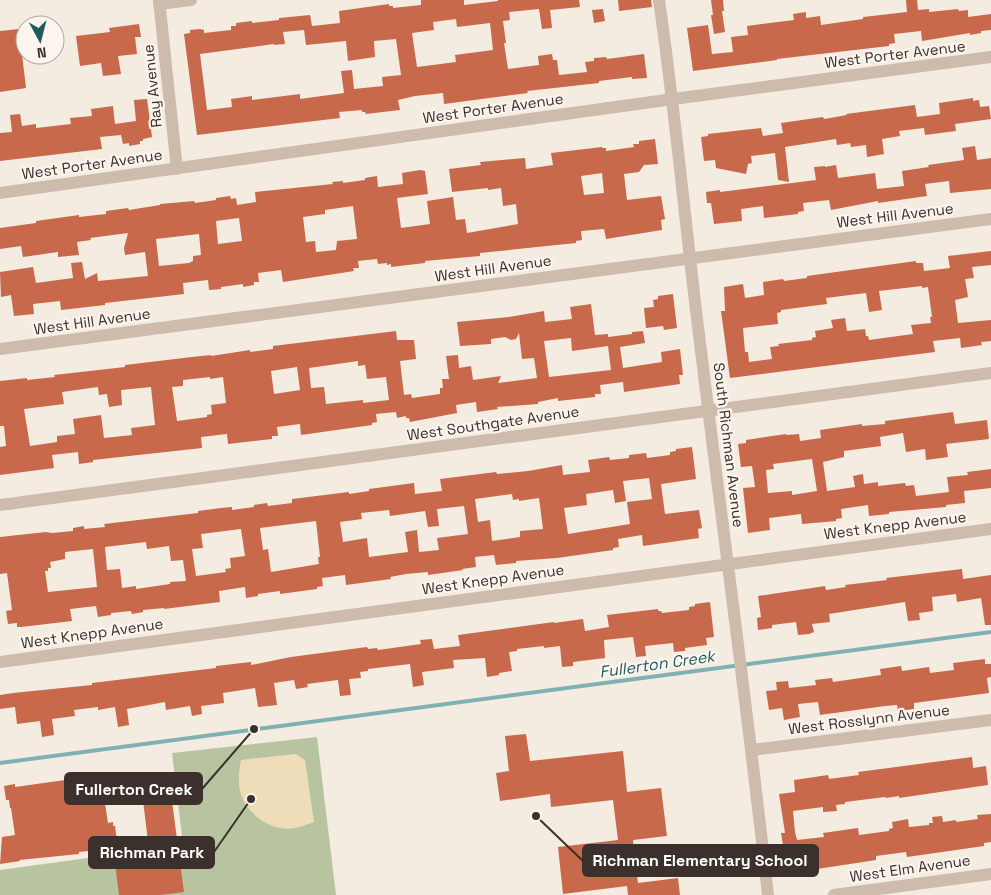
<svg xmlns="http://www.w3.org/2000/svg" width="991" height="895" font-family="'Space Grotesk',sans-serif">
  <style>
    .green { fill: #b8c4a0 }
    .sand { fill: #efdcb8 }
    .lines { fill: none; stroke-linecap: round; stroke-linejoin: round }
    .stream { stroke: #7fb0b2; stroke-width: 4 }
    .building { fill: #c8694b; fill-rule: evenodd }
    .minor { stroke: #cdbbac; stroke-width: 12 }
    .labels { text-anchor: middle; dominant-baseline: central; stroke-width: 4.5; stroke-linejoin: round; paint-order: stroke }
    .street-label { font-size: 15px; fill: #3b302b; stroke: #fbf5ee }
    .water-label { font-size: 16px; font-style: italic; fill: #1f5a5e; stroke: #fbf5ee }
    .leader { fill: none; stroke: #3b302b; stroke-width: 2 }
    .callout-dot { fill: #3b302b; stroke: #fbf5ee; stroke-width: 2 }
    .callout { fill: #3b302b; stroke: #3b302b; stroke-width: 2 }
    .callout-label { font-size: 16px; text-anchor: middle; font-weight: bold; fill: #fff }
  </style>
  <rect width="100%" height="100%" fill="#f4ebe1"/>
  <polygon class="green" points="317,737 336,895 0,895 0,870 183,845 172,753"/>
  <path class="sand" d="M 296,754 L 305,760 L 314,822 C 308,824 301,827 295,828 C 272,833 245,813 240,791 C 238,780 239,771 241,760 Z"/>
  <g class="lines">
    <polyline class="stream" points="0,763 991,632"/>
  </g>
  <g class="building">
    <path d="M 421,0 L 464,0 L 464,5 L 498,1 L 498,0 L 579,0 L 580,7 L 550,10 L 552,28 L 542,29 L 539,9 L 509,12 L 510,20 L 503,21 L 506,43 L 504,43 L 508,69 L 539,65 L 538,56 L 552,54 L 553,60 L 557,60 L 559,75 L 587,72 L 585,62 L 594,61 L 594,58 L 606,57 L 607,59 L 644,54 L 647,78 L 632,79 L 632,77 L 599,81 L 599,83 L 527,91 L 528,93 L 444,104 L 443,93 L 415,96 L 398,100 L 400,110 L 366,114 L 365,112 L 362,112 L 362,110 L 339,112 L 340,118 L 197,135 L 184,34 L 190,33 L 190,30 L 200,29 L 204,30 L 204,33 L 231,30 L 231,26 L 236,26 L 236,23 L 252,21 L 252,23 L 279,20 L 279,18 L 310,15 L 312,26 L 340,23 L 339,11 L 389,4 L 389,6 L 393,6 L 393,8 L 421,5 ZM 456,19 L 457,27 L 490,23 L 493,50 L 455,55 L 456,62 L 417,67 L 412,33 L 434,30 L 433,22 ZM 304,30 L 306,45 L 346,41 L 348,61 L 375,57 L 374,41 L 396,39 L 401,75 L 382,77 L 383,86 L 354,89 L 352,70 L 341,71 L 344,93 L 300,99 L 300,94 L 252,100 L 252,96 L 231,99 L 232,107 L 207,110 L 200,54 L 274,44 L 274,45 L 285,44 L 283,32 Z"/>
    <polygon points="618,0 651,0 652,7 619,11"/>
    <polygon points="711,0 723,0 724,11 722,11 725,32 714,34 711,15 713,15"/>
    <polygon points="906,0 917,0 918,10 929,9 929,12 958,9 959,11 968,10 968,17 991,14 991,30 981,31 981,33 970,35 970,33 922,41 921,31 894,34 895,43 889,44 889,46 777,59 777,60 693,71 687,28 708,25 712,54 733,52 731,37 748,35 747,26 794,20 793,14 806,12 806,18 820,16 821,25 863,19 863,17 907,12"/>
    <polygon points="603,9 605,21 594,23 592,10"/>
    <polygon points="139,24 141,37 135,37 137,54 118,56 121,74 103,76 101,63 80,66 76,36 110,32 109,28"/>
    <polygon points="19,29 26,88 0,92 0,31"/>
    <polygon points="973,98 973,101 979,100 980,107 989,106 991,119 955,124 956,131 925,135 924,128 899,131 900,136 882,139 884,154 867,157 866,145 851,147 850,143 837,145 836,139 785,147 789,182 778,180 775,153 751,156 752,163 748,164 746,174 716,168 715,160 704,161 701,137 708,136 708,134 761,128 763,136 783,133 781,123 823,117 824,119 847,115 846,114 915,105 917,117 940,114 939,103"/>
    <polygon points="147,99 152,137 143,139 143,141 140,141 140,144 129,146 129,143 123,144 121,135 100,137 102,149 0,161 0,133 12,132 10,115 20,114 22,126 36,124 36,128 71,124 70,118 92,116 91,109 113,106 115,124 136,121 134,100"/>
    <path d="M 655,139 L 658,164 L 644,165 L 639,172 L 624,174 L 627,200 L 661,196 L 665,219 L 661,220 L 662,230 L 606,239 L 604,229 L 581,231 L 582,240 L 576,241 L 576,243 L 480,253 L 480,256 L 425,261 L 425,263 L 391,267 L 391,264 L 387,265 L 387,263 L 378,264 L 377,259 L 358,261 L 359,268 L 353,268 L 354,271 L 283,282 L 281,270 L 258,273 L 259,282 L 254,282 L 254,285 L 243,287 L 243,284 L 221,287 L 221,289 L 209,290 L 208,280 L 183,283 L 184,294 L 105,303 L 105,305 L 61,310 L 60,301 L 33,304 L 34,314 L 14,316 L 11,295 L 1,297 L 0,272 L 33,267 L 36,283 L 73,278 L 71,263 L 82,262 L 85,279 L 97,273 L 98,281 L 148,276 L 145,252 L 125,255 L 124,248 L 128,233 L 90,238 L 91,240 L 77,242 L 79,255 L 58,257 L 58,252 L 23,257 L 21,246 L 0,249 L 0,228 L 36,223 L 36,221 L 79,215 L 79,217 L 106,214 L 106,211 L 128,208 L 129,210 L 160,205 L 160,204 L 194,201 L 195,203 L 216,200 L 216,198 L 230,196 L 231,199 L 236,198 L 237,205 L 256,202 L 255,192 L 333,184 L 332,182 L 343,181 L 343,183 L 365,180 L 365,178 L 377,176 L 378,187 L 403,184 L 402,173 L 420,170 L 425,171 L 428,194 L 397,198 L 401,228 L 430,224 L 427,201 L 453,197 L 456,220 L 465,219 L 467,233 L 518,224 L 516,204 L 503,206 L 501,188 L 488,190 L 488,188 L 452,192 L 449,169 L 481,165 L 480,162 L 525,158 L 526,169 L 553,165 L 551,153 L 602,147 L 602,148 L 606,148 L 606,151 L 634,147 L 633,144 L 639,144 L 639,141 ZM 602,173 L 604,193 L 584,195 L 581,176 ZM 353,206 L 357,239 L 337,241 L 336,250 L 316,252 L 315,241 L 306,242 L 303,217 L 325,214 L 325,210 ZM 239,218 L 242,241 L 218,244 L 216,221 ZM 199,234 L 201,255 L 193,256 L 193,261 L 189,263 L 159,266 L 156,239 Z"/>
    <polygon points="975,146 977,160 991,158 991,189 950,193 949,181 925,184 927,196 878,203 878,201 831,210 829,200 803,203 804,211 798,212 798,214 764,218 763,206 741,209 742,221 714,224 711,203 707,203 706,192 720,190 720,192 816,180 814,167 825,166 825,167 836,165 838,178 875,173 877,189 904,186 902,171 929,167 928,165 964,160 962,148"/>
    <path d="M 991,251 L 991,265 L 972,267 L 974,278 L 965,279 L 968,297 L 955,300 L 958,323 L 991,320 L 991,341 L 981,342 L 982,345 L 961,348 L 960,338 L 933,341 L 935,352 L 730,378 L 721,311 L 725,311 L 724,287 L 743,284 L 745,298 L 764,295 L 763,282 L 783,279 L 784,281 L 807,278 L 807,276 L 916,261 L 916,263 L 923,263 L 924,271 L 950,268 L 948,256 ZM 922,286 L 922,288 L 928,287 L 932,317 L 930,317 L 931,323 L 911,325 L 913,334 L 869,340 L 868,336 L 866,336 L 865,329 L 847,331 L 845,318 L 831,320 L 833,328 L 815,331 L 816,337 L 812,338 L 812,340 L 778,344 L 779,346 L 770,347 L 772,359 L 749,362 L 748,352 L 745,352 L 743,328 L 778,324 L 777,313 L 781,312 L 781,310 L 827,304 L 826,298 L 866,293 L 869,312 L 882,310 L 879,291 Z"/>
    <polygon points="673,294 677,328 664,330 663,326 646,328 644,308 654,307 653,300 658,299 658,296"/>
    <path d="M 591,304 L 595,335 L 608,334 L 608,337 L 632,334 L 632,332 L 643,331 L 645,343 L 620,347 L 623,368 L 662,362 L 661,352 L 680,349 L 683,375 L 679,375 L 680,384 L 624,392 L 623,382 L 600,385 L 601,394 L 595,394 L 595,397 L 558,401 L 558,398 L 538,402 L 538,404 L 497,407 L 498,409 L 477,412 L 476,402 L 456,405 L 457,413 L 410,422 L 409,418 L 406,418 L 406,416 L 397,418 L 396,412 L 376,414 L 377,422 L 372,423 L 372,425 L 301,435 L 300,424 L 277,427 L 278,436 L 272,436 L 272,439 L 228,444 L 227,434 L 201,437 L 202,448 L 93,460 L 93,462 L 79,464 L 78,452 L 52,455 L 54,468 L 0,475 L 0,447 L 6,446 L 4,426 L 0,426 L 0,381 L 27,378 L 27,380 L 55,377 L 54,375 L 125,367 L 125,365 L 192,357 L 211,355 L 211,356 L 250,350 L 250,352 L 273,349 L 273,346 L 396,331 L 397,340 L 414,340 L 416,359 L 400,361 L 404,395 L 411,394 L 412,398 L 440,394 L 440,388 L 443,388 L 442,379 L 449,379 L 446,356 L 458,355 L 459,368 L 471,366 L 473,380 L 501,376 L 498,383 L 537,378 L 534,358 L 522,359 L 519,333 L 516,339 L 511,340 L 505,337 L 491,339 L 491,344 L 460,346 L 457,322 L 509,317 L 544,311 L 545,322 L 572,319 L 570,307 ZM 571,338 L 572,351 L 608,346 L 611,370 L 549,377 L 544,341 ZM 358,361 L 358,366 L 365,365 L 367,379 L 386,377 L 389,400 L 363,403 L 363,400 L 326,404 L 324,387 L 311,388 L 309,368 ZM 297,367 L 300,390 L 274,394 L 271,371 ZM 210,377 L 210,379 L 223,377 L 226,403 L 211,405 L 212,414 L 207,415 L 207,417 L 177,421 L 172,387 L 183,386 L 183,380 ZM 98,387 L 99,395 L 107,394 L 109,407 L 122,405 L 121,390 L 151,387 L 155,425 L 131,428 L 132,435 L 104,438 L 101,415 L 73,419 L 75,434 L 57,436 L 57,442 L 30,446 L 24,409 L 64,404 L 62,392 Z"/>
    <path d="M 953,412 L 955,424 L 987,420 L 989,439 L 946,444 L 948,457 L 926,460 L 925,449 L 906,452 L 903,433 L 880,437 L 881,446 L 844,451 L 844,457 L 823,462 L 827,491 L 855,487 L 853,476 L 863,474 L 864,484 L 878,482 L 878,486 L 905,483 L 906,486 L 914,485 L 916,496 L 949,492 L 947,477 L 968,475 L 967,472 L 991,469 L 991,488 L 964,491 L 965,503 L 946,505 L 946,507 L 889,512 L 889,514 L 869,516 L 868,505 L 841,509 L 842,518 L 836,519 L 836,521 L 802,524 L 801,514 L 769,518 L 770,530 L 748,533 L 743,488 L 755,487 L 752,466 L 741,467 L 738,444 L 746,443 L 746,440 L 786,434 L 786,435 L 799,434 L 800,441 L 821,438 L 820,430 L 862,424 L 862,426 L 885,424 L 885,421 ZM 812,459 L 817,491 L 792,495 L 792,491 L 768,493 L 766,470 L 774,469 L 773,464 Z"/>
    <path d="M 692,447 L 696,479 L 661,484 L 665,514 L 699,510 L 702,528 L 698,529 L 699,538 L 643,546 L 642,535 L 618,539 L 619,547 L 613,548 L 613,550 L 557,558 L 516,561 L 516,563 L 496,565 L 494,555 L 475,557 L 476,567 L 462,569 L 463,570 L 428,575 L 428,572 L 406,574 L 390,577 L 391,579 L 346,585 L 345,575 L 322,578 L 323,586 L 317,587 L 317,589 L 280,594 L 280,591 L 258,594 L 258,596 L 246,598 L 245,587 L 219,591 L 220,602 L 164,609 L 164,608 L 143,610 L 143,612 L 132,614 L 131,611 L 111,613 L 111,615 L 98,617 L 96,606 L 70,609 L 72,621 L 21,627 L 17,627 L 17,623 L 8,624 L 6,611 L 12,610 L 7,573 L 0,574 L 0,537 L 46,532 L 52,533 L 73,531 L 73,528 L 84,526 L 84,529 L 105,527 L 104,524 L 198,513 L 198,511 L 221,508 L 232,507 L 232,510 L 254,507 L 254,505 L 267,503 L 268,506 L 292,503 L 292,499 L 349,492 L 349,494 L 369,491 L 369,489 L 414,483 L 415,494 L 442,491 L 440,479 L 496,472 L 497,474 L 528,471 L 562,465 L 563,475 L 590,472 L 588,460 L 609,457 L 610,460 L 629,458 L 629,455 L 646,453 L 647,458 L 670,455 L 670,452 L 676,451 L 676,449 ZM 649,478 L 652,499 L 627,502 L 630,524 L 568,534 L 564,508 L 587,505 L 586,494 L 613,490 L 615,503 L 626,501 L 623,481 ZM 512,494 L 513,500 L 519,499 L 519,501 L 539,498 L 543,529 L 520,531 L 520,537 L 492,541 L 490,520 L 478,522 L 475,499 ZM 464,506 L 468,534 L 437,538 L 439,550 L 419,552 L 417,530 L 405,532 L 408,552 L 369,557 L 367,538 L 343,542 L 340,522 L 362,519 L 361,513 L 389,510 L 390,516 L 425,511 L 428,527 L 439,526 L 437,509 ZM 316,521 L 320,557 L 318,557 L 319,564 L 271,572 L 268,549 L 263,550 L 260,528 ZM 241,529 L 245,556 L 230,558 L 231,568 L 225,569 L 226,572 L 196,576 L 192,549 L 203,548 L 201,534 ZM 146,542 L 147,549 L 169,546 L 171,561 L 183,560 L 186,581 L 170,582 L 170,584 L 136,589 L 136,586 L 122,588 L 120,569 L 107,570 L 105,547 ZM 93,549 L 97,587 L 48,592 L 45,571 L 48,571 L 48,568 L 51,568 L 50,562 L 65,559 L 65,552 Z"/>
    <polygon points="962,569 963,579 991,575 991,625 985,625 981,598 957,602 956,594 932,597 933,611 919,613 920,620 908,621 905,602 829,614 830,622 812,624 814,632 809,634 798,635 796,622 772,625 772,628 758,630 757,618 761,617 758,596 825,586 826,590 846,587 845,585 887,580 886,578"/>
    <polygon points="710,602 714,637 706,638 707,645 685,648 685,651 674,652 673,643 645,646 646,656 636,657 633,637 604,640 605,658 573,662 573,666 562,667 560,646 544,648 544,646 517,649 517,651 509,652 512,671 499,673 499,675 487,677 485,658 453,660 454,668 422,672 424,685 413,687 410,664 368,669 368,671 360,672 361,678 349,679 351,695 340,696 338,680 307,684 308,687 296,689 294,680 274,683 277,705 258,707 255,688 223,693 224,703 201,706 202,714 192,716 190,706 166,710 165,702 127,709 129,725 118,727 115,707 98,710 98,707 74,710 75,716 52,719 54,735 42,737 40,721 17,724 15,707 0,709 0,695 13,693 92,685 92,683 216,668 216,666 251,662 251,665 291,657 367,647 368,649 377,648 378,650 421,644 420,640 432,639 434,649 460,646 458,635 554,622 554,623 583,619 585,631 609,627 607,615 658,609 658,611 661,611 662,613 689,610 689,607 695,606 695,604"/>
    <polygon points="985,659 985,664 991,664 991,677 987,678 989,693 914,703 914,709 898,711 897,705 885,706 820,715 818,702 798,704 800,717 784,720 782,708 769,710 766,691 777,690 776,682 788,681 789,688 816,685 815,680 832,678 833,682 881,675 880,669 901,666 902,671 929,667 930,673 954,670 953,663"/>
    <polygon points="526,734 530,761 623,751 627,792 661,788 667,836 633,840 638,883 678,878 680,895 628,895 627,886 563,894 558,847 618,840 613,800 551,807 550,794 500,801 496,773 509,771 505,736"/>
    <polygon points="972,757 973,768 986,766 988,785 899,798 899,796 886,798 885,797 845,802 845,804 836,805 837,811 823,812 823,807 793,811 795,832 797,840 824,837 823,833 858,828 859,835 889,831 889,829 893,828 892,822 908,819 909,827 929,825 929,823 933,823 932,817 942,816 943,822 956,820 956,822 978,819 977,815 991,814 991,842 984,843 984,846 907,857 906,852 876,856 876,860 804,871 803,862 786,864 781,833 785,833 779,794 795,792 794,780 828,775 829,779 859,775 858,772"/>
    <polygon points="105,772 107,787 104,788 106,796 104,797 108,823 113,822 113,826 115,826 118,848 79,852 79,854 19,860 20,861 0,864 2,837 15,835 11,808 10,808 9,800 6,800 4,786 15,784 15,787 94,776 94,774"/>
    <polygon points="170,786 184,892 161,895 119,895 115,863 150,858 142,792 150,791 150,788"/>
  </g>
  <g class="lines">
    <g class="minor">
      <polyline points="159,0 177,169"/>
      <path d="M 659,0 C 676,117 686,234 701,351 C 723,532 748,713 768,895"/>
      <polyline points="159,4 191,0"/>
      <polyline points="0,193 673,99 991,57"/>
      <polyline points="0,349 991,219"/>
      <polyline points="0,505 991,373"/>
      <polyline points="0,662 991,529"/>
      <polyline points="752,750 991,720"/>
      <polyline points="834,895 991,874"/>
    </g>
  </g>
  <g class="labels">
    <g class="street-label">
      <text transform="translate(895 54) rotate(-7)">West Porter Avenue</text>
      <text transform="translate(152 86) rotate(-96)">Ray Avenue</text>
      <text transform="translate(493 108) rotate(-8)">West Porter Avenue</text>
      <text transform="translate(92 164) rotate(-8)">West Porter Avenue</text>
      <text transform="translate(895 215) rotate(-7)">West Hill Avenue</text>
      <text transform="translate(493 268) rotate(-8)">West Hill Avenue</text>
      <text transform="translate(92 321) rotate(-8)">West Hill Avenue</text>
      <text transform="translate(493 423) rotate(-8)">West Southgate Avenue</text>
      <text transform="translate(729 445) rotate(83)">South Richman Avenue</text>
      <text transform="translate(895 525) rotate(-7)">West Knepp Avenue</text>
      <text transform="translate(493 579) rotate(-8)">West Knepp Avenue</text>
      <text transform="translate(92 633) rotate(-8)">West Knepp Avenue</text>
      <text transform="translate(869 719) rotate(-7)">West Rosslynn Avenue</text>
      <text transform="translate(910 868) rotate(-8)">West Elm Avenue</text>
    </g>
    <g class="water-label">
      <text transform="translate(657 664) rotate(-8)">Fullerton Creek</text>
    </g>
  </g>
  <path class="leader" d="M254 729L202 789M251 799L214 852M536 816L583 861"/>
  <g class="callout-dot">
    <circle cx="254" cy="729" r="5"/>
    <circle cx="251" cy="799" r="5"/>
    <circle cx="536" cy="816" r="5"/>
  </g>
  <g class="callout">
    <rect x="65" y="773" width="137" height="31" rx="5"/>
    <rect x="89" y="837" width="125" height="31" rx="5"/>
    <rect x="583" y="845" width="235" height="31" rx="5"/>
  </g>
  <g class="callout-label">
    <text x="134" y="795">Fullerton Creek</text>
    <text x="152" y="858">Richman Park</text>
    <text x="700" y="866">Richman Elementary School</text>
  </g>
  <g transform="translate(40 40) rotate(173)"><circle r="24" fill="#fbf5ee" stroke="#aea6a0"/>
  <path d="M0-4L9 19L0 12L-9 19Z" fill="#1f5a5e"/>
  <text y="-8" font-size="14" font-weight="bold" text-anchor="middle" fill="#3b302b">N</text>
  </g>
</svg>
